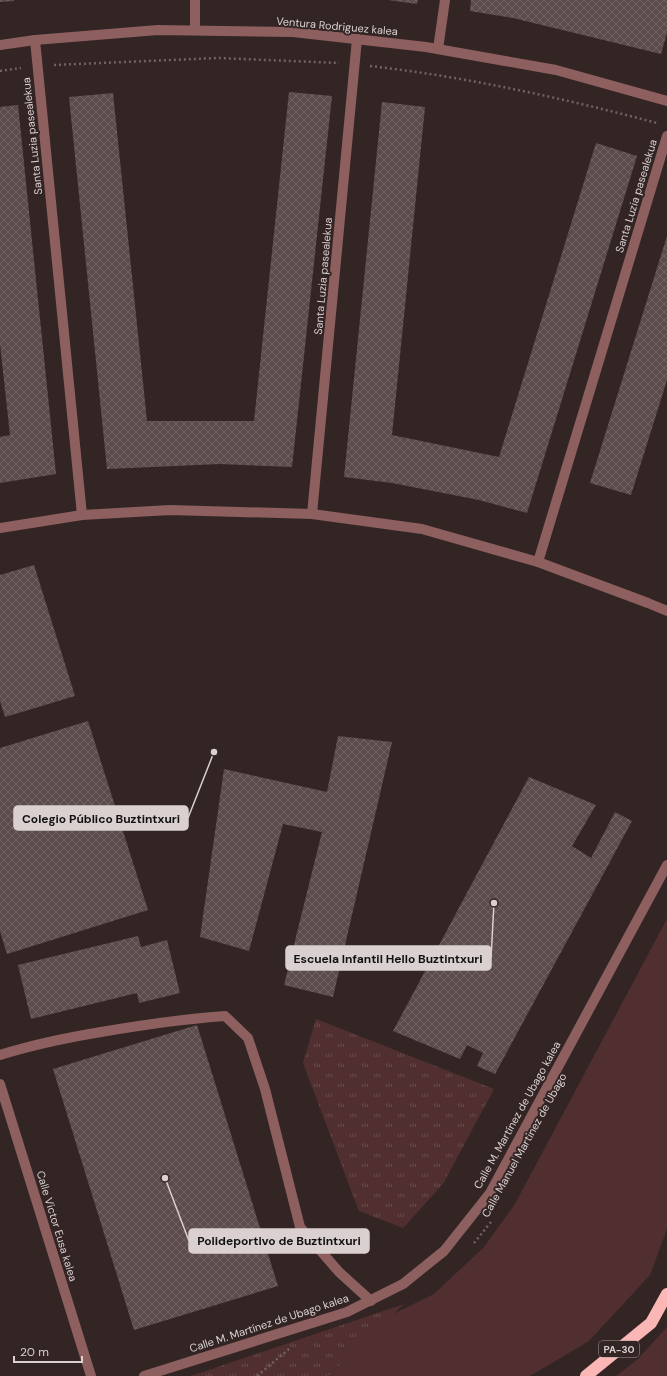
<svg xmlns="http://www.w3.org/2000/svg" width="667" height="1376" font-family="'DM Sans',sans-serif">
  <style>
    .grass { fill: #512f30 }
    .park { fill: url(#park-tufts) }
    .building { fill: url(#building-cross-hatch) }
    .lines { fill: none; stroke-linecap: round; stroke-linejoin: round }
    .path { stroke: #706363; stroke-width: 2.5; stroke-dasharray: 2 3; stroke-linecap: butt }
    .minor { stroke: #8d5f5f; stroke-width: 10 }
    .highway { stroke: #fbb6b6; stroke-width: 12 }
    .labels { text-anchor: middle; dominant-baseline: central; stroke-width: 4; stroke-linejoin: round; paint-order: stroke }
    .shield { fill: #342525; stroke: #a89d9d; stroke-width: 1 }
    .shield-label { font-size: 10px; font-weight: bold; fill: #dad0d0 }
    .street-label { font-size: 11px; fill: #dad0d0; stroke: #342525 }
    .leader { fill: none; stroke: #dad0d0; stroke-width: 1.5 }
    .callout-dot { fill: #dad0d0; stroke: #342525; stroke-width: 1.5 }
    .callout { fill: #dad0d0; stroke: #dad0d0; stroke-width: 1.5 }
    .callout-label { font-size: 12px; text-anchor: middle; font-weight: bold; fill: #111 }
  </style>
  <defs>
    <pattern id="park-tufts" width="24" height="20" patternUnits="userSpaceOnUse"><rect width="24" height="20" fill="#512f30"/><path d="M3 7l-1-3M5 7V3M7 7l1-3M15 17l-1-3M17 17v-4M19 17l1-3" fill="none" stroke="#694c4d"/></pattern>
    <pattern id="building-cross-hatch" width="8" height="8" patternUnits="userSpaceOnUse"><rect width="8" height="8" fill="#5c4b4b"/><path d="M0 0l8 8M0 8l8-8" fill="none" stroke="#736464"/></pattern>
  </defs>
  <rect width="100%" height="100%" fill="#342525"/>
  <g class="grass">
    <polygon points="667,919 667,1229 650,1275 589,1341 530,1376 328,1376 391,1315 434,1294 484,1247 515,1204"/>
    <polygon points="667,1327 667,1376 616,1376 637,1360"/>
  </g>
  <g class="park">
    <polygon points="316,1019 494,1089 443,1184 403,1228 359,1211 303,1063"/>
    <polygon points="404,1304 328,1376 191,1376"/>
  </g>
  <g class="building">
    <polygon points="0,0 14,0 14,1 0,2"/>
    <polygon points="388,0 418,0 417,4"/>
    <polygon points="471,0 667,0 667,33 661,54 513,18 470,11"/>
    <polygon points="289,92 332,96 292,467 220,464 107,469 69,97 113,93 147,421 254,421"/>
    <polygon points="382,102 425,107 392,435 499,457 596,143 637,156 527,513 479,500 392,483 344,477"/>
    <polygon points="18,105 56,474 0,483 0,437 10,435 0,344 0,107"/>
    <polygon points="667,236 667,380 631,495 590,483"/>
    <polygon points="34,565 75,696 5,717 0,701 0,575"/>
    <polygon points="88,721 148,910 7,954 0,931 0,748"/>
    <polygon points="338,736 392,742 333,997 284,985 322,832 283,824 249,951 200,937 224,769 327,792"/>
    <polygon points="529,777 596,805 572,846 591,858 615,812 632,821 495,1074 477,1066 483,1053 467,1045 460,1059 393,1031"/>
    <polygon points="138,936 141,947 167,940 180,993 139,1003 137,993 31,1019 18,965"/>
    <polygon points="197,1025 278,1286 134,1330 53,1069"/>
  </g>
  <g class="lines">
    <g class="path">
      <polyline points="54,65 218,58 339,63"/>
      <path d="M 370,66 C 467,77 562,98 657,123"/>
      <polyline points="0,71 21,68"/>
      <polyline points="474,1243 491,1222"/>
      <polyline points="257,1376 289,1349"/>
    </g>
    <g class="minor">
      <polyline points="195,0 195,30"/>
      <polyline points="35,40 82,515"/>
      <polyline points="0,45 35,40 158,30 293,32 426,47 556,70 667,101"/>
      <polyline points="438,49 445,0"/>
      <polyline points="312,514 357,39"/>
      <polyline points="0,528 82,515 170,510 312,514 422,529 538,562 648,603 667,611"/>
      <polyline points="538,562 667,136"/>
      <path d="M 0,1055 C 35,1044 65,1038 101,1032 C 142,1025 183,1019 225,1016 L 248,1038 L 265,1089 L 300,1227 L 339,1272 L 371,1301"/>
      <polyline points="0,1084 91,1376"/>
      <polyline points="144,1376 347,1312 403,1284 444,1251 490,1193 667,865"/>
    </g>
    <polyline class="highway" points="586,1376 651,1323 667,1294"/>
  </g>
  <g class="labels">
    <rect class="shield" x="599" y="1341" width="40" height="16" rx="3"/>
    <g class="shield-label">
      <text x="619" y="1349">PA-30</text>
    </g>
    <g class="street-label">
      <text transform="translate(337 26) rotate(5)">Ventura Rodriguez kalea</text>
      <text transform="translate(32 136) rotate(-96)">Santa Luzia pasealekua</text>
      <text transform="translate(636 196) rotate(-73)">Santa Luzia pasealekua</text>
      <text transform="translate(323 276) rotate(-85)">Santa Luzia pasealekua</text>
      <text transform="translate(517 1115) rotate(-61)">Calle M. Martínez de Ubago kalea</text>
      <text transform="translate(524 1145) rotate(-61)">Calle Manuel Martinez de Ubago</text>
      <text transform="translate(57 1226) rotate(73)">Calle Victor Eusa kalea</text>
      <text transform="translate(269 1323) rotate(-18)">Calle M. Martínez de Ubago kalea</text>
    </g>
  </g>
  <path class="leader" d="M214 752L188 818M494 903L491 958M165 1178L189 1241"/>
  <g class="callout-dot">
    <circle cx="214" cy="752" r="4"/>
    <circle cx="494" cy="903" r="4"/>
    <circle cx="165" cy="1178" r="4"/>
  </g>
  <g class="callout">
    <rect x="14" y="806" width="174" height="24" rx="4"/>
    <rect x="286" y="946" width="205" height="24" rx="4"/>
    <rect x="189" y="1229" width="180" height="24" rx="4"/>
  </g>
  <g class="callout-label">
    <text x="101" y="823">Colegio Público Buztintxuri</text>
    <text x="388" y="963">Escuela Infantil Hello Buztintxuri</text>
    <text x="279" y="1245">Polideportivo de Buztintxuri</text>
  </g>
  <path d="M14 1356v6h68v-6" fill="none" stroke="#dad0d0" stroke-width="2"/>
  <text x="20" y="1356" font-size="12" fill="#dad0d0" stroke="#342525" stroke-width="3" paint-order="stroke">20 m</text>
</svg>
